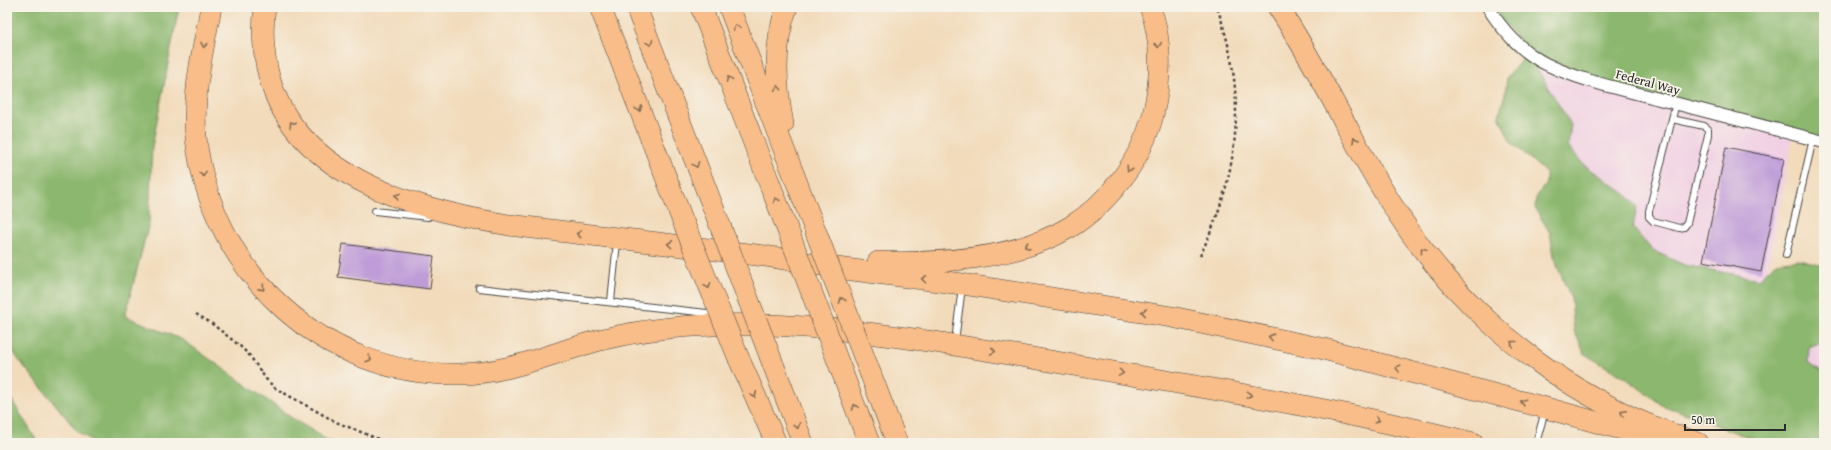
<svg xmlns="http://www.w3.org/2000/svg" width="1831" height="450" font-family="'Gentium Book Plus',serif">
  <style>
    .built { fill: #f1d0e3 }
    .forest { fill: #8cb76e; stroke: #5c714c }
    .building { fill: #bf9bd8 }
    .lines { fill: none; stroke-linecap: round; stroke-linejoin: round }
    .service-casing { stroke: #494541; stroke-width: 8 }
    .minor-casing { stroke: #494541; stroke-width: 14 }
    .motorway-casing { stroke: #494541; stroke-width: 22 }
    .path { stroke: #494541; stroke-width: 2.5; stroke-dasharray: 3 3; stroke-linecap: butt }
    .service { stroke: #fff; stroke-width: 6 }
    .minor { stroke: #fff; stroke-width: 12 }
    .motorway { stroke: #f8bd88; stroke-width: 21 }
    .motorway-bridge-casing { stroke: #494541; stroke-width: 22; stroke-linecap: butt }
    .motorway-bridge { stroke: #f8bd88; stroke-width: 21 }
    .oneway { stroke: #876d55 }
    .labels { text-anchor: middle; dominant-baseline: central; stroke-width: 3.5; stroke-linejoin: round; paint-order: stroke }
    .street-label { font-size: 13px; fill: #2b2b2b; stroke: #f7f3e8 }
  </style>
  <rect width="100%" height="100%" fill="#f7f3e8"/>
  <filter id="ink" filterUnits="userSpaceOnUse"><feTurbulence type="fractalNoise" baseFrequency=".025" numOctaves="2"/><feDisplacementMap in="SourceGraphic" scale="8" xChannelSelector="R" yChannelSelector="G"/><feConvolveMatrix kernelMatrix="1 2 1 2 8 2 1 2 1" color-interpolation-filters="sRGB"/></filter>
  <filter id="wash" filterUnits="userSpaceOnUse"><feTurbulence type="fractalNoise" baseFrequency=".012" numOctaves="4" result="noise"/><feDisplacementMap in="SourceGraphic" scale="16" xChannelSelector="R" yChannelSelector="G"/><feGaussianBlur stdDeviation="0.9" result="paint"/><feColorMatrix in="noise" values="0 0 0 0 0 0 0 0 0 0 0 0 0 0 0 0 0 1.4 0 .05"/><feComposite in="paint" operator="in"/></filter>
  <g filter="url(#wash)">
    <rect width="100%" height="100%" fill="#f2dbbb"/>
    <g class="built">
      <polygon points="1533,62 1794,133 1767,272 1759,279 1745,277 1684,265 1652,250 1633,228 1626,194 1583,164 1568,146 1570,125"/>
      <polygon points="1824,341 1824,372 1808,363 1809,347"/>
    </g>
    <g class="forest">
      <polygon points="7,7 179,7 152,147 149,223 125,316 183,340 295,420 332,443 96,443 78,432 18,359 7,341"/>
      <polygon points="1489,7 1824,7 1824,140 1626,89 1531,53"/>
      <polygon points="1526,55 1533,62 1571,125 1568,146 1583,164 1626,194 1637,206 1633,228 1652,250 1684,265 1759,279 1777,262 1798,259 1824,265 1824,341 1809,347 1808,362 1824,372 1824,443 1763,443 1674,409 1666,408 1627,379 1583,353 1583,349 1574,331 1571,298 1555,261 1550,233 1535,208 1536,198 1546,183 1546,173 1511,142 1499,116 1505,94 1507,77"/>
      <polygon points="7,392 38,443 39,443 7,443"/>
    </g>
    <g id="blocks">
      <g class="building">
        <polygon points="1726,147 1784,159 1761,272 1703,261"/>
        <polygon points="343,244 434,256 430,289 338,277"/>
      </g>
    </g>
  </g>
  <g filter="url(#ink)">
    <use href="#blocks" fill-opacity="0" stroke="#494541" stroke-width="1"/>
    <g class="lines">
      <defs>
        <g id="service">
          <polyline points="1672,119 1704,126 1708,129 1708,135 1687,223 1684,227 1679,228 1653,221 1649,217 1649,211 1676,103"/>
          <polyline points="375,211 428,217"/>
          <polyline points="1786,255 1813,139"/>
          <polyline points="479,288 716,314"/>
          <polyline points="611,301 617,242"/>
          <polyline points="955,341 962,287"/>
          <polyline points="1536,443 1545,411"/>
        </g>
        <path id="minor" d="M 1488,7 C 1501,29 1522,52 1546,64 C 1581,81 1621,89 1659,99 C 1714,113 1769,128 1824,142"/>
        <g id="motorway">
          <path d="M 211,7 C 203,50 192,94 196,138 C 211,272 324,378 461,374 C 512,373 556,351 604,339 C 670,323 738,322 805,327 C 901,334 996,352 1091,368 C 1219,390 1347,411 1473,443"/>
          <path d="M 265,7 C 262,27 263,48 267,68 C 289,175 415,210 509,225 L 765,256 L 845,269 L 962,284 L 1172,317 L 1324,349 L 1546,408 L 1621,429 L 1682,443"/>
          <polyline points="600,7 684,224"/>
          <polyline points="636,7 721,228"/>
          <polyline points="701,7 790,236"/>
          <polyline points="729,7 819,240"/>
          <path d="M 1278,7 C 1321,71 1352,143 1394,208 C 1450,297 1530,368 1625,414 C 1648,426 1673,434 1698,443"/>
          <path d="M 783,124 C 776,87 773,43 787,7"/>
          <path d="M 878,262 C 939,264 1017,259 1070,227 C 1090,215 1107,198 1121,180 C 1136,160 1147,138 1153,115 C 1161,80 1163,42 1150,7"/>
          <polyline points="739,359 776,443"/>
          <polyline points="773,364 803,443"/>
          <polyline points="842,372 869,443"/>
          <polyline points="871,375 897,443"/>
        </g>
      </defs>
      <use href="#service" class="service-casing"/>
      <use href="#minor" class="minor-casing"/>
      <use href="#motorway" class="motorway-casing"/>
      <g class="path">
        <path d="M 1200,256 C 1240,171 1248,96 1217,7"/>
        <polyline points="196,314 211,323 240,346 250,356 266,379 275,388 336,422 388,443"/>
        <polyline points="1044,443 1046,441"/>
      </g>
      <use href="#service" class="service"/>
      <use href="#minor" class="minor"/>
      <use href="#motorway" class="motorway"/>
      <defs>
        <g id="motorway-bridge">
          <polyline points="684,224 739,359"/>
          <polyline points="721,228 773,364"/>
          <polyline points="790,236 842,372"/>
          <polyline points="819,240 871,375"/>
        </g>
      </defs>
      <use href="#motorway-bridge" class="motorway-bridge-casing"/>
      <use href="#motorway-bridge" class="motorway-bridge"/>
    </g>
    <defs><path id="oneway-chevron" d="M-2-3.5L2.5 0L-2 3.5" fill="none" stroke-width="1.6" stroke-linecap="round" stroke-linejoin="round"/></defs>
    <g class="oneway">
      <use href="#oneway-chevron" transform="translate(736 27) rotate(-111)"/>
      <use href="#oneway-chevron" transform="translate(650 43) rotate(69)"/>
      <use href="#oneway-chevron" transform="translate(204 45) rotate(100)"/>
      <use href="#oneway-chevron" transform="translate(1158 45) rotate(84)"/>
      <use href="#oneway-chevron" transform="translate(729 79) rotate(-111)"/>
      <use href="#oneway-chevron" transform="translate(778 88) rotate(-94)"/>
      <use href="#oneway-chevron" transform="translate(639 109) rotate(69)"/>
      <use href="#oneway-chevron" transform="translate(292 124) rotate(-125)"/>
      <use href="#oneway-chevron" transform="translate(1355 140) rotate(-119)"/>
      <use href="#oneway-chevron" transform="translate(696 165) rotate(69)"/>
      <use href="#oneway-chevron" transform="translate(1129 169) rotate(123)"/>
      <use href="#oneway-chevron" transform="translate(203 174) rotate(78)"/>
      <use href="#oneway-chevron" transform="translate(397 196) rotate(-160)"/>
      <use href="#oneway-chevron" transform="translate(776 200) rotate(-111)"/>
      <use href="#oneway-chevron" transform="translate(579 234) rotate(-174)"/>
      <use href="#oneway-chevron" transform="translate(670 244) rotate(-173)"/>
      <use href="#oneway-chevron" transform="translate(1027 246) rotate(163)"/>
      <use href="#oneway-chevron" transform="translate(1423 250) rotate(-128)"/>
      <use href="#oneway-chevron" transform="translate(924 279) rotate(-173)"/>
      <use href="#oneway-chevron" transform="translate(708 286) rotate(68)"/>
      <use href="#oneway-chevron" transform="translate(262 288) rotate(48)"/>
      <use href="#oneway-chevron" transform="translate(842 300) rotate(-111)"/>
      <use href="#oneway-chevron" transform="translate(1144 312) rotate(-171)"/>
      <use href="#oneway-chevron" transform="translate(1271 337) rotate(-167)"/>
      <use href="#oneway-chevron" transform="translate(1513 343) rotate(-142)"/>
      <use href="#oneway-chevron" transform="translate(993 351) rotate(10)"/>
      <use href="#oneway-chevron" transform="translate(369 359) rotate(19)"/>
      <use href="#oneway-chevron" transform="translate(1398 368) rotate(-166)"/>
      <use href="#oneway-chevron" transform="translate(1121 373) rotate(9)"/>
      <use href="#oneway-chevron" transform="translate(754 395) rotate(66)"/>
      <use href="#oneway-chevron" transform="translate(1249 395) rotate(11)"/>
      <use href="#oneway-chevron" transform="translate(1523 402) rotate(-165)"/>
      <use href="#oneway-chevron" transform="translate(855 407) rotate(-111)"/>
      <use href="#oneway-chevron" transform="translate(1623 413) rotate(-154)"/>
      <use href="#oneway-chevron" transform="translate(1377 420) rotate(12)"/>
      <use href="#oneway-chevron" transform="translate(797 426) rotate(69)"/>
    </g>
  </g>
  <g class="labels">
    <g class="street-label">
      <text transform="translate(1648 82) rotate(15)">Federal Way</text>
    </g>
  </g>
  <rect width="1831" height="450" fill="none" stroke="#f7f3e8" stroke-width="24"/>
  <path d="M1685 424v6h100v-6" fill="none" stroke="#2b2b2b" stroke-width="2"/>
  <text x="1691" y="424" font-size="12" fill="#2b2b2b" stroke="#f7f3e8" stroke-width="3" paint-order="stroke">50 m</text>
</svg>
